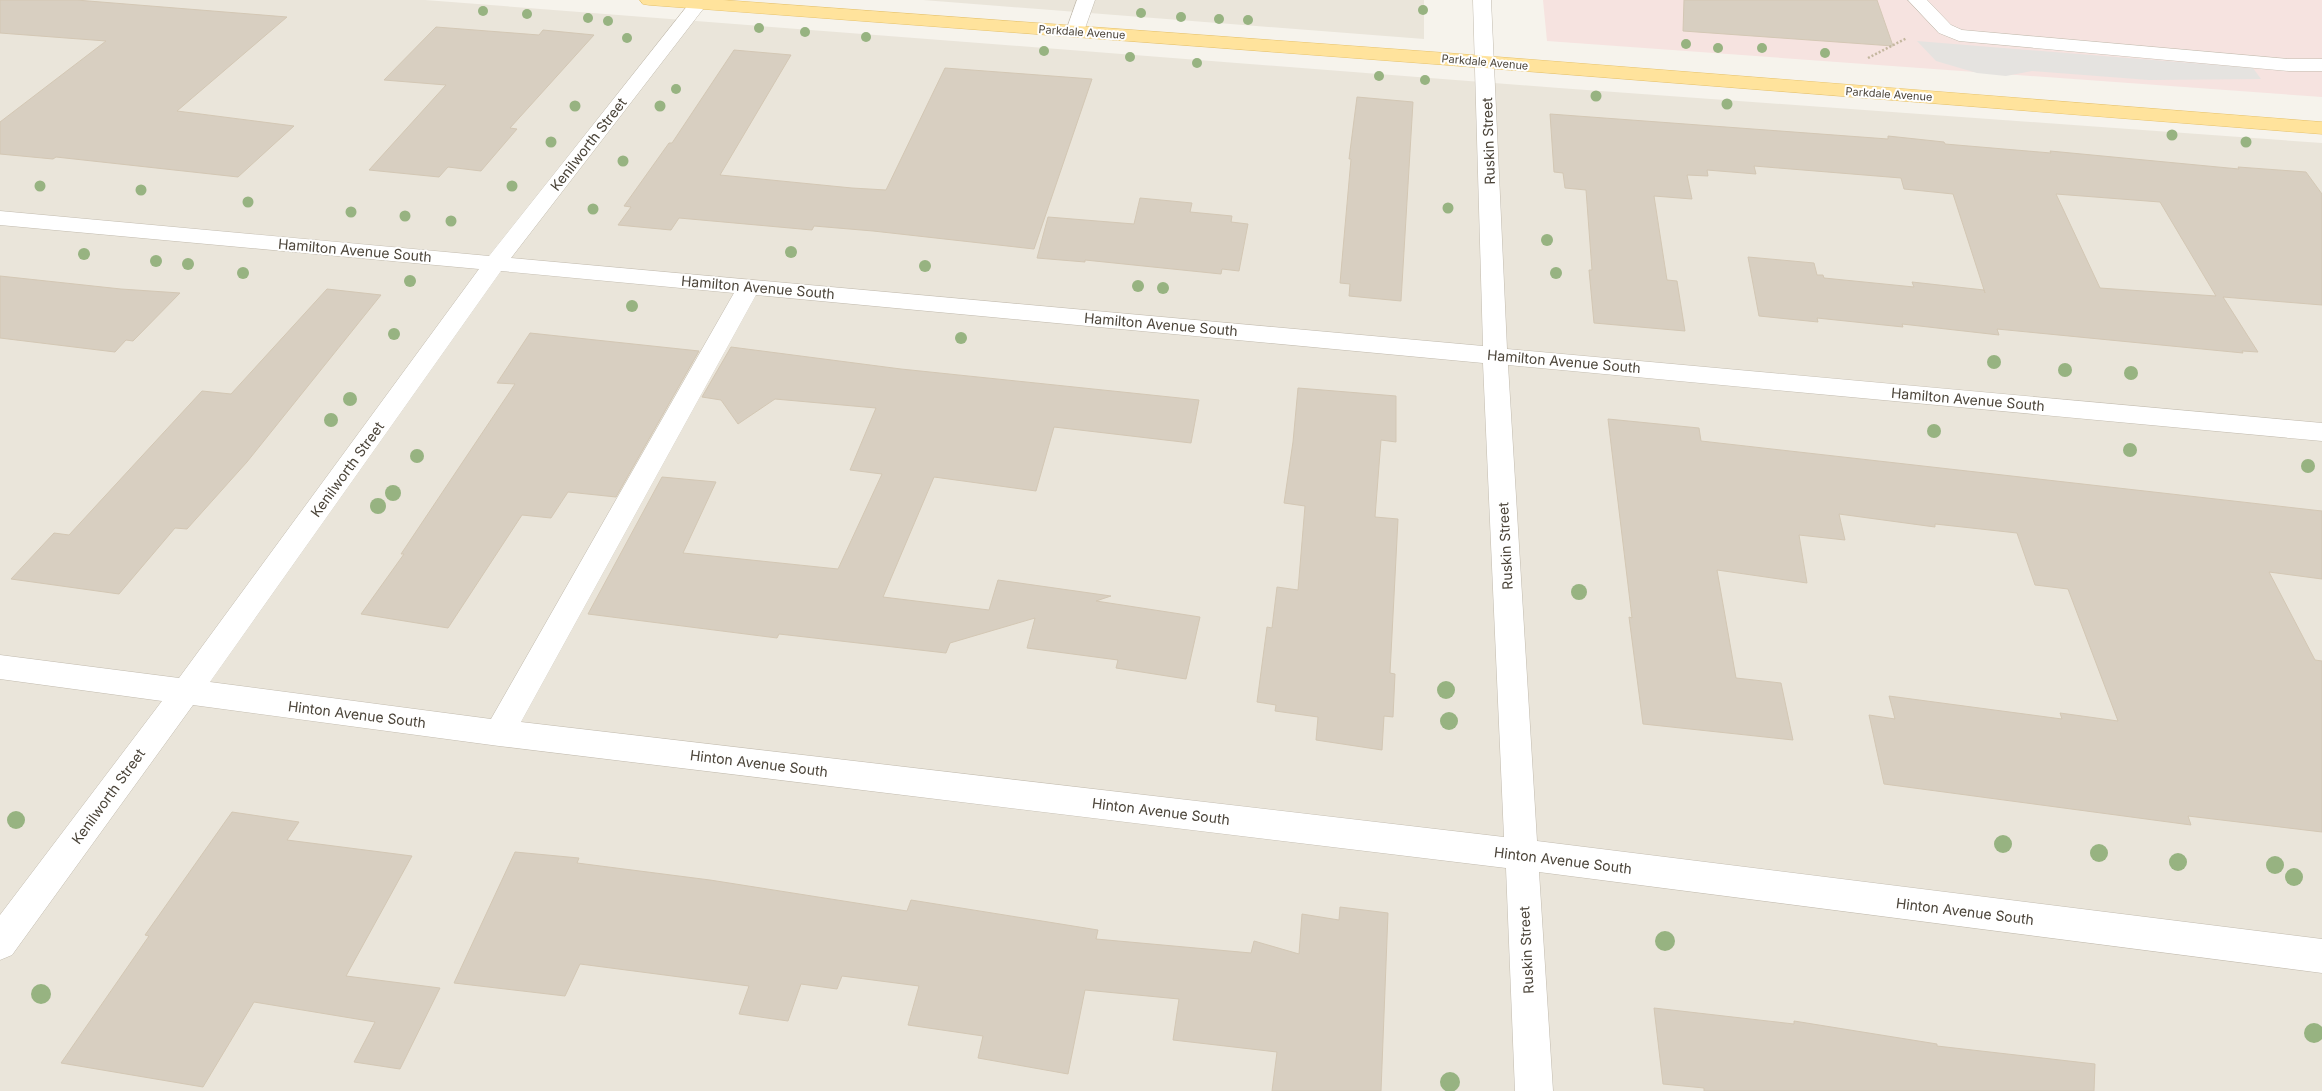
<svg xmlns="http://www.w3.org/2000/svg" width="2322" height="1091" font-family="Inter,sans-serif">
  <style>
    .residential { fill: #eae5da }
    .medical { fill: #f6e3e0 }
    .parking { fill: #e5e3e0 }
    .building { fill: #d8cfc1; stroke: #d3c7b4; fill-rule: evenodd }
    .lines { fill: none; stroke-linecap: round; stroke-linejoin: round }
    .minor-casing { stroke: #c2bbae; stroke-width: 1 }
    .major-casing { stroke: #e6c16a; stroke-width: 1 }
    .path { stroke: #c4b79f; stroke-width: 2.5; stroke-dasharray: 2 2; stroke-linecap: butt }
    .minor { fill: #fff; fill-rule: evenodd }
    .major { fill: #ffe39c; fill-rule: evenodd }
    .tree { fill: #97b381 }
    .labels { text-anchor: middle; dominant-baseline: central; stroke-width: 4; stroke-linejoin: round; paint-order: stroke }
    .far-street-label { font-size: 11px; fill: #4b4439; stroke: #fff }
    .street-label { font-size: 14px; fill: #4b4439; stroke: #fff }
  </style>
  <rect width="100%" height="100%" fill="#f6f3ec"/>
  <g class="residential">
    <polygon points="0,0 425,0 1559,88 2322,143 2322,1091 0,1091"/>
    <polygon points="923,0 1424,0 1424,39"/>
  </g>
  <polygon class="medical" points="1543,0 2322,0 2322,97 1547,41"/>
  <polygon class="parking" points="1917,41 2253,68 2261,79 2149,80 2032,71 2006,76 1977,73 1936,61"/>
  <g class="building">
    <polygon points="0,0 76,0 287,17 177,111 294,126 238,177 56,157 53,159 0,154 0,122 106,41 0,33"/>
    <polygon points="1684,0 1877,0 1893,46 1683,31"/>
    <polygon points="436,27 539,35 543,30 594,35 510,128 517,129 481,171 448,167 439,177 369,170 446,85 384,80"/>
    <polygon points="734,50 791,55 720,175 852,188 886,190 945,68 1092,79 1034,249 873,231 814,226 812,230 679,218 671,230 618,225 631,207 624,206 669,143 672,143"/>
    <polygon points="1357,97 1413,102 1401,301 1349,296 1350,284 1340,283 1351,159 1349,159"/>
    <path d="M 1550,114 L 1888,139 L 1888,136 L 1944,142 L 1945,144 L 2051,153 L 2050,151 L 2239,169 L 2238,167 L 2306,172 L 2322,194 L 2322,305 L 2223,297 L 2258,352 L 2242,351 L 2243,353 L 1997,329 L 1999,335 L 1902,324 L 1903,327 L 1817,318 L 1818,322 L 1759,316 L 1748,257 L 1814,263 L 1817,275 L 1823,275 L 1824,278 L 1914,287 L 1912,282 L 1984,290 L 1985,293 L 1953,194 L 1904,189 L 1901,178 L 1754,166 L 1756,174 L 1707,170 L 1708,176 L 1687,175 L 1692,199 L 1654,196 L 1667,280 L 1677,281 L 1685,331 L 1594,323 L 1589,270 L 1592,270 L 1586,190 L 1565,188 L 1563,173 L 1554,172 ZM 2056,194 L 2160,202 L 2216,296 L 2100,288 Z"/>
    <polygon points="1140,198 1192,203 1190,212 1232,216 1231,222 1248,224 1239,271 1222,269 1221,274 1085,260 1085,262 1037,258 1048,217 1134,224"/>
    <polygon points="0,276 121,289 180,293 133,341 126,340 115,352 0,338"/>
    <polygon points="327,289 381,295 247,462 187,529 175,528 119,594 11,579 54,533 69,535 202,391 231,394"/>
    <polygon points="530,333 699,351 616,497 568,492 551,518 522,515 448,628 361,614 404,554 401,554 515,384 497,383"/>
    <polygon points="731,347 901,369 1199,400 1191,443 1054,427 1036,491 934,477 883,597 989,610 998,580 1111,596 1096,601 1200,617 1186,679 1116,668 1118,660 1027,648 1035,618 950,643 946,653 779,634 777,638 588,614 662,477 716,482 683,553 838,569 882,474 850,470 876,408 775,399 738,424 721,400 702,397"/>
    <polygon points="1298,388 1396,396 1396,442 1381,440 1375,517 1398,519 1390,673 1395,674 1393,717 1384,716 1382,750 1316,740 1318,717 1275,711 1276,705 1257,702 1267,627 1272,628 1277,587 1298,590 1305,506 1284,503 1293,442"/>
    <polygon points="1608,419 1699,428 1701,441 2322,511 2322,579 2269,572 2315,660 2322,661 2322,832 2188,816 2191,825 1884,784 1869,715 1895,719 1889,696 2062,719 2060,713 2118,721 2068,589 2035,585 2017,533 1935,524 1935,527 1839,514 1845,540 1799,535 1807,583 1717,570 1736,678 1781,683 1793,740 1643,724 1629,617 1632,618"/>
    <polygon points="232,812 299,822 287,840 412,856 346,976 440,988 400,1069 354,1062 375,1022 254,1002 203,1087 61,1063 149,936 145,935"/>
    <polygon points="515,852 579,858 577,863 710,880 907,911 911,900 1098,930 1096,939 1251,953 1254,941 1299,954 1302,914 1339,920 1340,907 1388,913 1381,1091 1272,1091 1277,1052 1173,1040 1179,999 1085,990 1068,1074 978,1058 983,1036 908,1025 919,986 842,976 837,989 801,984 788,1021 739,1014 749,986 580,964 565,996 454,983"/>
    <polygon points="1654,1008 1794,1024 1794,1021 1937,1044 1937,1046 2095,1064 2094,1091 1704,1091 1704,1088 1663,1084"/>
  </g>
  <g class="lines">
    <defs>
      <g id="minor">
        <path d="M 692,0 L 710,0 L 511,258 L 1483,346 L 1473,0 L 1491,0 L 1507,349 L 2322,423 L 2322,441 L 1508,365 L 1537,841 L 2322,939 L 2322,973 L 1539,872 L 1553,1091 L 1515,1091 L 1506,868 L 499,746 L 193,705 L 12,955 L 0,960 L 0,915 L 162,701 L 0,679 L 0,655 L 179,678 L 479,269 L 0,225 L 0,211 L 489,256 ZM 501,271 L 734,293 L 491,719 L 210,682 ZM 756,295 L 1483,363 L 1504,837 L 521,722 Z"/>
        <polygon points="1077,0 1095,0 1084,31 1082,35 1068,35 1066,31"/>
        <polygon points="1908,0 1927,0 1951,25 1962,30 2289,59 2322,59 2322,71 2289,71 1959,41 1939,33"/>
      </g>
      <polygon id="major" points="640,0 722,0 1447,53 2322,122 2322,134 1447,65 649,5 643,4"/>
    </defs>
    <use href="#minor" class="minor-casing"/>
    <use href="#major" class="major-casing"/>
    <polyline class="path" points="1868,58 1907,38"/>
    <use href="#minor" class="minor"/>
    <use href="#major" class="major"/>
  </g>
  <g class="tree">
    <circle cx="1423" cy="10" r="5"/>
    <circle cx="483" cy="11" r="5"/>
    <circle cx="1141" cy="13" r="5"/>
    <circle cx="527" cy="14" r="5"/>
    <circle cx="1181" cy="17" r="5"/>
    <circle cx="588" cy="18" r="5"/>
    <circle cx="1219" cy="19" r="5"/>
    <circle cx="1248" cy="20" r="5"/>
    <circle cx="608" cy="21" r="5"/>
    <circle cx="759" cy="28" r="5"/>
    <circle cx="805" cy="32" r="5"/>
    <circle cx="866" cy="37" r="5"/>
    <circle cx="627" cy="38" r="5"/>
    <circle cx="1686" cy="44" r="5"/>
    <circle cx="1718" cy="48" r="5"/>
    <circle cx="1762" cy="48" r="5"/>
    <circle cx="1044" cy="51" r="5"/>
    <circle cx="1825" cy="53" r="5"/>
    <circle cx="1130" cy="57" r="5"/>
    <circle cx="1197" cy="63" r="5"/>
    <circle cx="1379" cy="76" r="5"/>
    <circle cx="1425" cy="80" r="5"/>
    <circle cx="676" cy="89" r="5"/>
    <circle cx="1596" cy="96" r="5.5"/>
    <circle cx="1727" cy="104" r="5.5"/>
    <circle cx="575" cy="106" r="5.5"/>
    <circle cx="660" cy="106" r="5.5"/>
    <circle cx="2172" cy="135" r="5.5"/>
    <circle cx="551" cy="142" r="5.5"/>
    <circle cx="2246" cy="142" r="5.5"/>
    <circle cx="623" cy="161" r="5.5"/>
    <circle cx="40" cy="186" r="5.5"/>
    <circle cx="512" cy="186" r="5.5"/>
    <circle cx="141" cy="190" r="5.5"/>
    <circle cx="248" cy="202" r="5.5"/>
    <circle cx="1448" cy="208" r="5.5"/>
    <circle cx="593" cy="209" r="5.5"/>
    <circle cx="351" cy="212" r="5.5"/>
    <circle cx="405" cy="216" r="5.5"/>
    <circle cx="451" cy="221" r="5.5"/>
    <circle cx="1547" cy="240" r="6"/>
    <circle cx="791" cy="252" r="6"/>
    <circle cx="84" cy="254" r="6"/>
    <circle cx="156" cy="261" r="6"/>
    <circle cx="188" cy="264" r="6"/>
    <circle cx="925" cy="266" r="6"/>
    <circle cx="243" cy="273" r="6"/>
    <circle cx="1556" cy="273" r="6"/>
    <circle cx="410" cy="281" r="6"/>
    <circle cx="1138" cy="286" r="6"/>
    <circle cx="1163" cy="288" r="6"/>
    <circle cx="632" cy="306" r="6"/>
    <circle cx="394" cy="334" r="6"/>
    <circle cx="961" cy="338" r="6"/>
    <circle cx="1994" cy="362" r="7"/>
    <circle cx="2065" cy="370" r="7"/>
    <circle cx="2131" cy="373" r="7"/>
    <circle cx="350" cy="399" r="7"/>
    <circle cx="331" cy="420" r="7"/>
    <circle cx="1934" cy="431" r="7"/>
    <circle cx="2130" cy="450" r="7"/>
    <circle cx="417" cy="456" r="7"/>
    <circle cx="2308" cy="466" r="7"/>
    <circle cx="393" cy="493" r="8"/>
    <circle cx="378" cy="506" r="8"/>
    <circle cx="1579" cy="592" r="8"/>
    <circle cx="1446" cy="690" r="9"/>
    <circle cx="1449" cy="721" r="9"/>
    <circle cx="16" cy="820" r="9"/>
    <circle cx="2003" cy="844" r="9"/>
    <circle cx="2099" cy="853" r="9"/>
    <circle cx="2178" cy="862" r="9"/>
    <circle cx="2275" cy="865" r="9"/>
    <circle cx="2294" cy="877" r="9"/>
    <circle cx="1665" cy="941" r="10"/>
    <circle cx="41" cy="994" r="10"/>
    <circle cx="2314" cy="1033" r="10"/>
    <circle cx="1450" cy="1082" r="10"/>
  </g>
  <g class="labels">
    <g class="far-street-label">
      <text transform="translate(1082 32) rotate(4)">Parkdale Avenue</text>
      <text transform="translate(1485 62) rotate(5)">Parkdale Avenue</text>
      <text transform="translate(1889 94) rotate(4)">Parkdale Avenue</text>
    </g>
    <g class="street-label">
      <text transform="translate(1488 141) rotate(-92)">Ruskin Street</text>
      <text transform="translate(588 144) rotate(-52)">Kenilworth Street</text>
      <text transform="translate(355 250) rotate(5)">Hamilton Avenue South</text>
      <text transform="translate(758 287) rotate(5)">Hamilton Avenue South</text>
      <text transform="translate(1161 324) rotate(5)">Hamilton Avenue South</text>
      <text transform="translate(1564 361) rotate(5)">Hamilton Avenue South</text>
      <text transform="translate(1968 399) rotate(5)">Hamilton Avenue South</text>
      <text transform="translate(347 469) rotate(-54)">Kenilworth Street</text>
      <text transform="translate(1505 546) rotate(-93)">Ruskin Street</text>
      <text transform="translate(357 714) rotate(7)">Hinton Avenue South</text>
      <text transform="translate(759 763) rotate(7)">Hinton Avenue South</text>
      <text transform="translate(108 796) rotate(-54)">Kenilworth Street</text>
      <text transform="translate(1161 811) rotate(7)">Hinton Avenue South</text>
      <text transform="translate(1563 860) rotate(7)">Hinton Avenue South</text>
      <text transform="translate(1965 911) rotate(7)">Hinton Avenue South</text>
      <text transform="translate(1526 950) rotate(-93)">Ruskin Street</text>
    </g>
  </g>
</svg>
